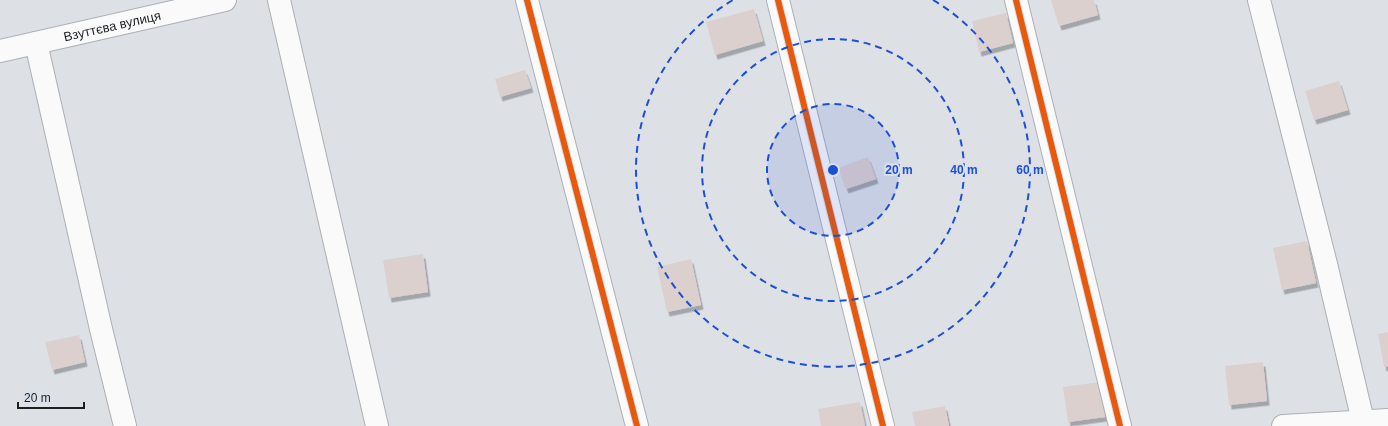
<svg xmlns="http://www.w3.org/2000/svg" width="1388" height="426" font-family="Helvetica,sans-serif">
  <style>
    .building { fill: #dcd0ce; filter: url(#shadow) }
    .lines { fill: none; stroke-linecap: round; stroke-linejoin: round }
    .minor-casing { stroke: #acafb3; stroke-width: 24 }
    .minor { stroke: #fafafb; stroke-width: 22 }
    .cycleway-casing { stroke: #d9e0ea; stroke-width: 8 }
    .cycleway { stroke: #e8590c; stroke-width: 6 }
    .ring { fill: none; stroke: #1d4ed8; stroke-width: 2; stroke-dasharray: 7 5 }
    .labels { text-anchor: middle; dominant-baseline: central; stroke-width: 4; stroke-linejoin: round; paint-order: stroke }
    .street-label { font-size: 13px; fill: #1c1f22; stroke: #d9e0ea }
    .centre { fill: #1d4ed8; stroke: #d9e0ea; stroke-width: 2 }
    .ring-label { font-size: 12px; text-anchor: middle; font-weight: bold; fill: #1d4ed8; stroke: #d9e0ea; stroke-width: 4; stroke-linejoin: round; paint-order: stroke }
  </style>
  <defs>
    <filter id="shadow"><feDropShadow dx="2.5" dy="4.5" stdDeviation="0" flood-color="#0004"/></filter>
  </defs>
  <rect width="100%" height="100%" fill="#dde1e6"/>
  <g class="building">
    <polygon points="1051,0 1094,0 1098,15 1059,26"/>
    <polygon points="754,9 763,41 715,55 706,22"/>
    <polygon points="1006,13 1013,43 979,52 972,21"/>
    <polygon points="525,70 531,88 500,97 495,79"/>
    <polygon points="1339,81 1348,110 1314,120 1305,91"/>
    <polygon points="868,157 876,179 846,189 838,168"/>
    <polygon points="1307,241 1316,283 1282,290 1273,248"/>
    <polygon points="423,254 428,292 389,298 383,260"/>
    <polygon points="691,259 701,305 667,312 657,267"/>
    <polygon points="1388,332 1388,366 1384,367 1378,334"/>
    <polygon points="79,335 85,362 52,370 45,342"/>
    <polygon points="1263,362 1267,401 1229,405 1225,366"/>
    <polygon points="1100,382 1105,417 1068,422 1063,387"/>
    <polygon points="860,402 865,426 821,426 818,409"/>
    <polygon points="945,406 949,426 915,426 912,412"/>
  </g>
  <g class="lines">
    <defs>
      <g id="minor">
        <polyline points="279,0 377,426"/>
        <polyline points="527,0 637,426"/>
        <polyline points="778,0 883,426"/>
        <polyline points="1016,0 1120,426"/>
        <polyline points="1259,0 1326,264 1363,421"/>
        <polyline points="36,43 101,329 125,426"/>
        <path id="s1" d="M 0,51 L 225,0"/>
        <polyline points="1283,426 1388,420"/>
      </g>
    </defs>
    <use href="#minor" class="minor-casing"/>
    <use href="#minor" class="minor"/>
    <defs>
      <g id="cycleway">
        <polyline points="527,0 637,426"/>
        <polyline points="778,0 883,426"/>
        <polyline points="1016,0 1120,426"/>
      </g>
    </defs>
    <use href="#cycleway" class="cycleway-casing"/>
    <use href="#cycleway" class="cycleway"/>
  </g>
  <circle cx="833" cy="170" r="66" fill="#1d4ed8" fill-opacity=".12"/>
  <g class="ring">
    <circle cx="833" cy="170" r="66"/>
    <circle cx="833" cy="170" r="131"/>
    <path d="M933 0A197 197 0 1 1 733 0"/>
  </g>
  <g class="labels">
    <g class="street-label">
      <text stroke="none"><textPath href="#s1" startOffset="115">Взуттєва вулиця</textPath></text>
    </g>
  </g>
  <circle cx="833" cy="170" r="6" class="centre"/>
  <g class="ring-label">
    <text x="899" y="174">20 m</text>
    <text x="964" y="174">40 m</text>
    <text x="1030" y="174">60 m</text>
  </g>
  <path d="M18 402v6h66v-6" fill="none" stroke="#1c1f22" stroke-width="2"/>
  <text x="24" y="402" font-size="12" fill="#1c1f22" stroke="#d9e0ea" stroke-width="3" paint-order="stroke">20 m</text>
</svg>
